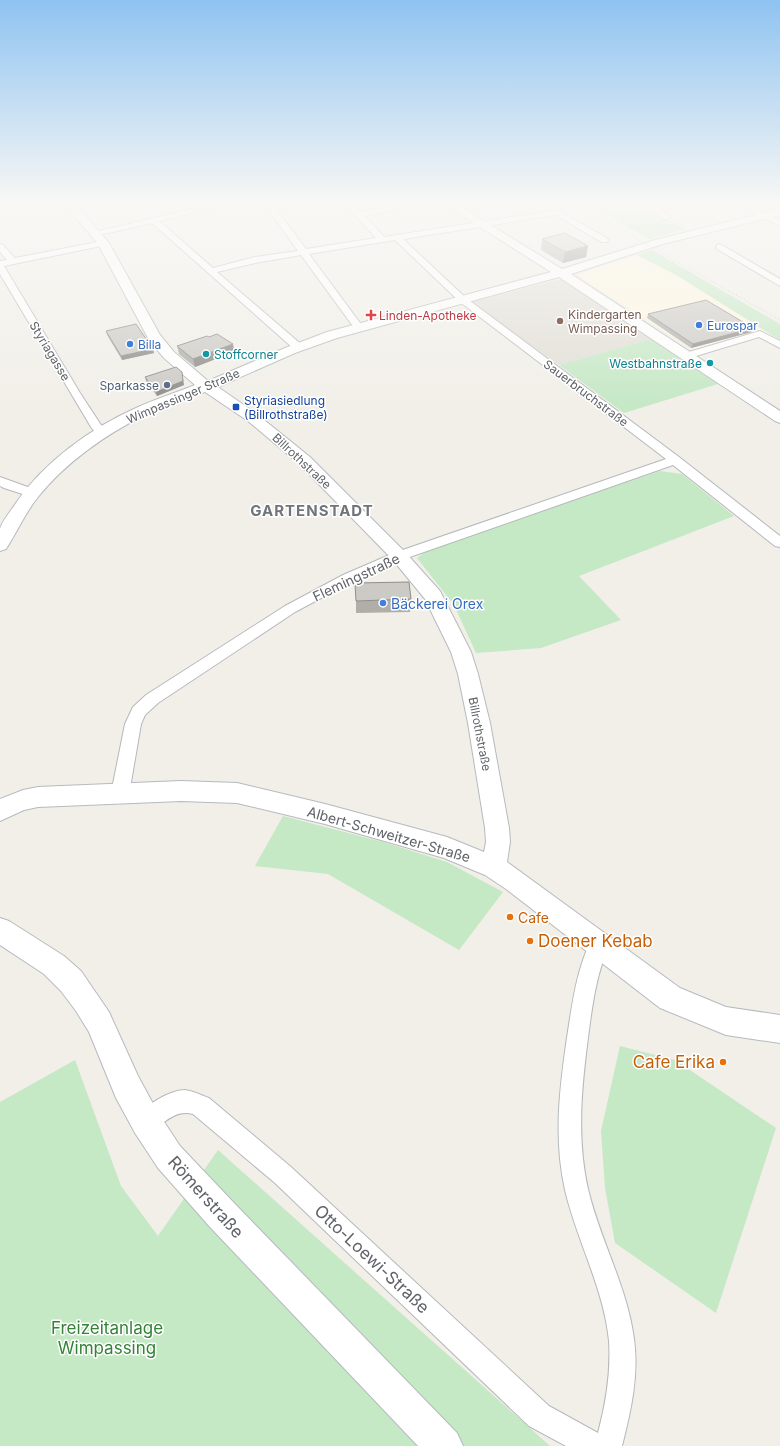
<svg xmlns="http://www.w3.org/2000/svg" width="780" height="1446" font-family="Inter,sans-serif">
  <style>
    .commercial { fill: #fef7e0 }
    .education { fill: #e1ded6 }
    .green { fill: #c5e8c5 }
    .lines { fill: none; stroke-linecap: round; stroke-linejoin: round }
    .street-casing { stroke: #b5b8bc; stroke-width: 2 }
    .secondary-casing { stroke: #b6babf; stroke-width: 2 }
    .street { fill: #fff; fill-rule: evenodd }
    .secondary { fill: #fff; fill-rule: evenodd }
    .rail { stroke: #b6b7b8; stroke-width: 1.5; stroke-dasharray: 0.5 2.5; stroke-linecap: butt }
    .wall { fill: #afaea9 }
    .shaded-wall { fill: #8f8d8a }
    .building { fill: #cccac5; stroke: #8f8d8a }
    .health-dot { fill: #e0444e; stroke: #fff; stroke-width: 1.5 }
    .education-dot { fill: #8d6e63; stroke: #fff; stroke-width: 1.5 }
    .shop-dot { fill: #3f7fe0; stroke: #fff; stroke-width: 1.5 }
    .culture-dot { fill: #0f9aa8; stroke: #fff; stroke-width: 1.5 }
    .service-dot { fill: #5c6f8a; stroke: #fff; stroke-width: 1.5 }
    .transit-dot { fill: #1a4fb4; stroke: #fff; stroke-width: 1.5 }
    .food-dot { fill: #e8710a; stroke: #fff; stroke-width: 1.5 }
    .labels { text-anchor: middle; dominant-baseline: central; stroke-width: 3; stroke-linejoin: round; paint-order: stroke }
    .far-education-label { font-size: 12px; fill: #785e54; stroke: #fff; text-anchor: start }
    .far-health-label { font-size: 12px; fill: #be3a42; stroke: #fff; text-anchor: start }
    .far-shop-label { font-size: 12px; fill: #366cbe; stroke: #fff; text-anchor: start }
    .far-street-label { font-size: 12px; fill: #5f6368; stroke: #fff }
    .far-culture-label { font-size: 12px; fill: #0d838f; stroke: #fff; text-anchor: start }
    .far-service-label { font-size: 12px; fill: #4e5e75; stroke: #fff; text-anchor: end }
    .far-transit-label { font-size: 12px; fill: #164399; stroke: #fff; text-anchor: start }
    .street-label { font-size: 14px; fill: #5f6368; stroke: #fff }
    .shop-label { font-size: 14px; fill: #366cbe; stroke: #fff; text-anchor: start }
    .food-label { font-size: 14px; fill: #c56008; stroke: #fff; text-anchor: start }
    .far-district-label { font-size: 15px; font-weight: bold; letter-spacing: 1px; fill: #70757a; stroke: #fff }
    .near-food-label { font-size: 17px; fill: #c56008; stroke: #fff; text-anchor: start }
    .near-street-label { font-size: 17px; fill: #5f6368; stroke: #fff }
    .near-park-label { font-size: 17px; fill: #348238; stroke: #fff }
  </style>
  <rect width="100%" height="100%" fill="#f1efe8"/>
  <polygon class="commercial" points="637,255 678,276 764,331 695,351 580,277 579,274"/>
  <polygon class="education" points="560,279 651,339 559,365 471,302"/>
  <g class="green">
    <polygon points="589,205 646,205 660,215 686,229 649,239"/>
    <polygon points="652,250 780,324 780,340 678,276 637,255"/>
    <polygon points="651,339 718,384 624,413 559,365"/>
    <polygon points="660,471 682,474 734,516 579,576 621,620 541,648 476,653 454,605 417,558 425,552 489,528"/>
    <polygon points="283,816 383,842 447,862 503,892 459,950 328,874 255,866"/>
    <polygon points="620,1046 675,1060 776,1128 716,1313 615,1243 605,1188 601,1131"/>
    <polygon points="75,1060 121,1186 158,1236 218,1150 550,1446 0,1446 0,1102"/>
  </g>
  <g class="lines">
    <defs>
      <g id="street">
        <polygon points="208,205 223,205 159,221 213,268 255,257 298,251 265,205 273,205 306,249 376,238 346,205 355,205 361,212 397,205 415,205 365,216 384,237 557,210 607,238 608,240 607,242 601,242 556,215 403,239 466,298 679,457 780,536 780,547 775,546 673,465 404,559 353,581 295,612 158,703 145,715 141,724 129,794 126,799 120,801 114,799 111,794 125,724 133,707 146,695 285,606 343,575 394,553 666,459 460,302 395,240 309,254 363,327 358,330 355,329 301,255 255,263 217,272 302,345 303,347 298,350 294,349 152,223 95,236 91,234 95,232"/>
        <polygon points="644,205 654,205 671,217 667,219 664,219"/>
        <polygon points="738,205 749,205 780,221 780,226"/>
        <path d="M 103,241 L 106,241 L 107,243 L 106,245 L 4,266 L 80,393 L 101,425 L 110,433 L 108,435 C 101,437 95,433 91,427 L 0,274 L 0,261 L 7,260 L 0,252 L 0,244 L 3,245 L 15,258 Z"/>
        <polygon points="720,244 780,279 780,286 717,249 716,247 717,245"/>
        <polygon points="760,331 780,341 780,348 759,337 686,359 681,356 682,354"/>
        <polygon points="0,477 36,490 38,493 36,496 32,497 4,488 0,486"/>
        <path d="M 599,936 L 606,938 L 609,945 C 597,973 593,1000 589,1030 C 582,1083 576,1136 588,1189 C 600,1240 627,1286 634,1339 C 639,1375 631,1411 622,1446 L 566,1446 L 529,1426 L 275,1183 L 193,1114 C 172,1109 164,1126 146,1133 L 138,1130 L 135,1122 C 141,1107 169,1090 185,1090 C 193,1091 201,1095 209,1098 L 291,1167 L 549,1406 L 598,1433 C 606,1403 611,1372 609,1341 C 604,1289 577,1241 565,1190 C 553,1137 560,1084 568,1031 C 573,999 577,969 592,938 Z"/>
      </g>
      <g id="secondary">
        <path d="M 65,205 L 76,205 L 109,243 L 160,335 L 174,352 L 208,381 L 285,348 L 327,332 L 551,272 L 445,205 L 458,205 L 562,269 L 655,240 L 780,209 L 780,215 L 663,244 L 571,274 L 780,411 L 780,423 L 775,421 L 559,277 L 337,338 L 295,353 L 218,387 L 258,415 L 310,457 L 405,552 L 440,591 L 471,652 L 478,674 L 490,723 L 509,828 L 510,842 L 507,862 L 680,988 L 726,1007 L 780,1015 L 780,1043 L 726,1035 L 660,1008 L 506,889 L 485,875 L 444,858 L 325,824 L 237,803 L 181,801 L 38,807 L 24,810 L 0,821 L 0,799 L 23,790 L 38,787 L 181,781 L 237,783 L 325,804 L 447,837 L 484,852 L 486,842 L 485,828 L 468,723 L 458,674 L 451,652 L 425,599 L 393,560 L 298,463 L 248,421 L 205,392 C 185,399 165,406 145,415 C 106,434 65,463 38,497 C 25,513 17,532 6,549 L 0,551 C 0,544 0,536 0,529 C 2,521 11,511 16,503 C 44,462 91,428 136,408 C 155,399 175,393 195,385 L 164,358 L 149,340 L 98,244 Z"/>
        <polygon points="0,918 9,921 64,956 81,971 109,1012 138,1076 157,1111 180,1146 234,1203 457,1433 463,1446 418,1446 210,1227 158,1168 135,1133 116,1098 89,1032 76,1011 61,991 44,974 0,945"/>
      </g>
    </defs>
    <use href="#street" class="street-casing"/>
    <use href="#secondary" class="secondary-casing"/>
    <use href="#street" class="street"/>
    <use href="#secondary" class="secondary"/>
    <polyline class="rail" points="577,205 780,320"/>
  </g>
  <g class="wall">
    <polygon points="542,239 588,246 586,257 563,263 541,250"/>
    <polygon points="648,314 752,332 691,348 647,318"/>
    <polygon points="106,331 153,349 154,353 122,360 107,335"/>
    <polygon points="209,337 233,344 234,352 195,367 179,354 177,346"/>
    <polygon points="145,377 184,385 157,396 146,381"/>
    <polygon points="411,599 410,612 356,613 356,601"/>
  </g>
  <g class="shaded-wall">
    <polygon points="588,246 586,257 563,263 565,252"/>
    <polygon points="753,328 752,332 691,348 693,344"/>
    <polygon points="233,344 234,352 195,367 193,359"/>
    <polygon points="153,349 154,353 122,360 121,356"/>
    <polygon points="182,372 184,385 157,396 156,392"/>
  </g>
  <g class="building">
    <polygon points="565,233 588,246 565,252 542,239"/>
    <polygon points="706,300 753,328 693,344 648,314"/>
    <polygon points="136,324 153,349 121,356 106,331"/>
    <polygon points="217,334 233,344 193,359 177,346 207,336 209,337"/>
    <polygon points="176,367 182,372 183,381 156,392 145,377"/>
    <polygon points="409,582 411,599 356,601 355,583"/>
  </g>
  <linearGradient id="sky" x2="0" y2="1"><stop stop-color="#8fc3f1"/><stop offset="0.5" stop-color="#f9f8f5"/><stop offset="1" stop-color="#f9f8f5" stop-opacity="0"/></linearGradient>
  <rect width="780" height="408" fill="url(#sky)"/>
  <path class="health-dot" d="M369 309h4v4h4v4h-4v4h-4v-4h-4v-4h4z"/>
  <circle class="education-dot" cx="560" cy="321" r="4"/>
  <g class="shop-dot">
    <circle cx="699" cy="325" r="4"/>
    <circle cx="130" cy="344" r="4"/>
    <circle cx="383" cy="603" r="4"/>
  </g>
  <g class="culture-dot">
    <circle cx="206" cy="354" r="4"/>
    <circle cx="710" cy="363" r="4"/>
  </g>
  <circle class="service-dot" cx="167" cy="385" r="4"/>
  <rect class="transit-dot" x="232" y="403" width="8" height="8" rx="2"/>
  <g class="food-dot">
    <circle cx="510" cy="917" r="4"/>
    <circle cx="530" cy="941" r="4"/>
    <circle cx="723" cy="1062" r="4"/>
  </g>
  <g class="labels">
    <g class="far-education-label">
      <text x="568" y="314">Kindergarten<tspan x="568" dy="14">Wimpassing</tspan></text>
    </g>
    <g class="far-health-label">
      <text x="379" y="315">Linden-Apotheke</text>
    </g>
    <g class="far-shop-label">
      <text x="707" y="325">Eurospar</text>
      <text x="138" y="344">Billa</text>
    </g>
    <g class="far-street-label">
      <text transform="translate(50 351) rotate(59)">Styriagasse</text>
      <text transform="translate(586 393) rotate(37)">Sauerbruchstraße</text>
      <text transform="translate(183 396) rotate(-23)">Wimpassinger Straße</text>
      <text transform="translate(302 461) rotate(43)">Billrothstraße</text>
      <text transform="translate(480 734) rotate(79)">Billrothstraße</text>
    </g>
    <g class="far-culture-label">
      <text x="214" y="354">Stoffcorner</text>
      <text x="702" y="363" text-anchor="end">Westbahnstraße</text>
    </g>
    <g class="far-service-label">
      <text x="159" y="385">Sparkasse</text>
    </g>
    <g class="far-transit-label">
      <text x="244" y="400">Styriasiedlung<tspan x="244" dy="14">(Billrothstraße)</tspan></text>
    </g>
    <g class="street-label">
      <text transform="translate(356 577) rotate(-25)">Flemingstraße</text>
      <text transform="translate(389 834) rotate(16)">Albert-Schweitzer-Straße</text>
    </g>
    <g class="shop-label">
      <text x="391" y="603">Bäckerei Orex</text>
    </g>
    <g class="food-label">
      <text x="518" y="917">Cafe</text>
    </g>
    <g class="far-district-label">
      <text x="312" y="510">GARTENSTADT</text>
    </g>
    <g class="near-food-label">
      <text x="538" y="941">Doener Kebab</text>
      <text x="715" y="1062" text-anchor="end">Cafe Erika</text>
    </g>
    <g class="near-street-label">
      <text transform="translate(206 1197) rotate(48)">Römerstraße</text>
      <text transform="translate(372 1259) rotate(43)">Otto-Loewi-Straße</text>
    </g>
    <g class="near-park-label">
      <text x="107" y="1328">Freizeitanlage<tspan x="107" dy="20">Wimpassing</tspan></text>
    </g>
  </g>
</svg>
